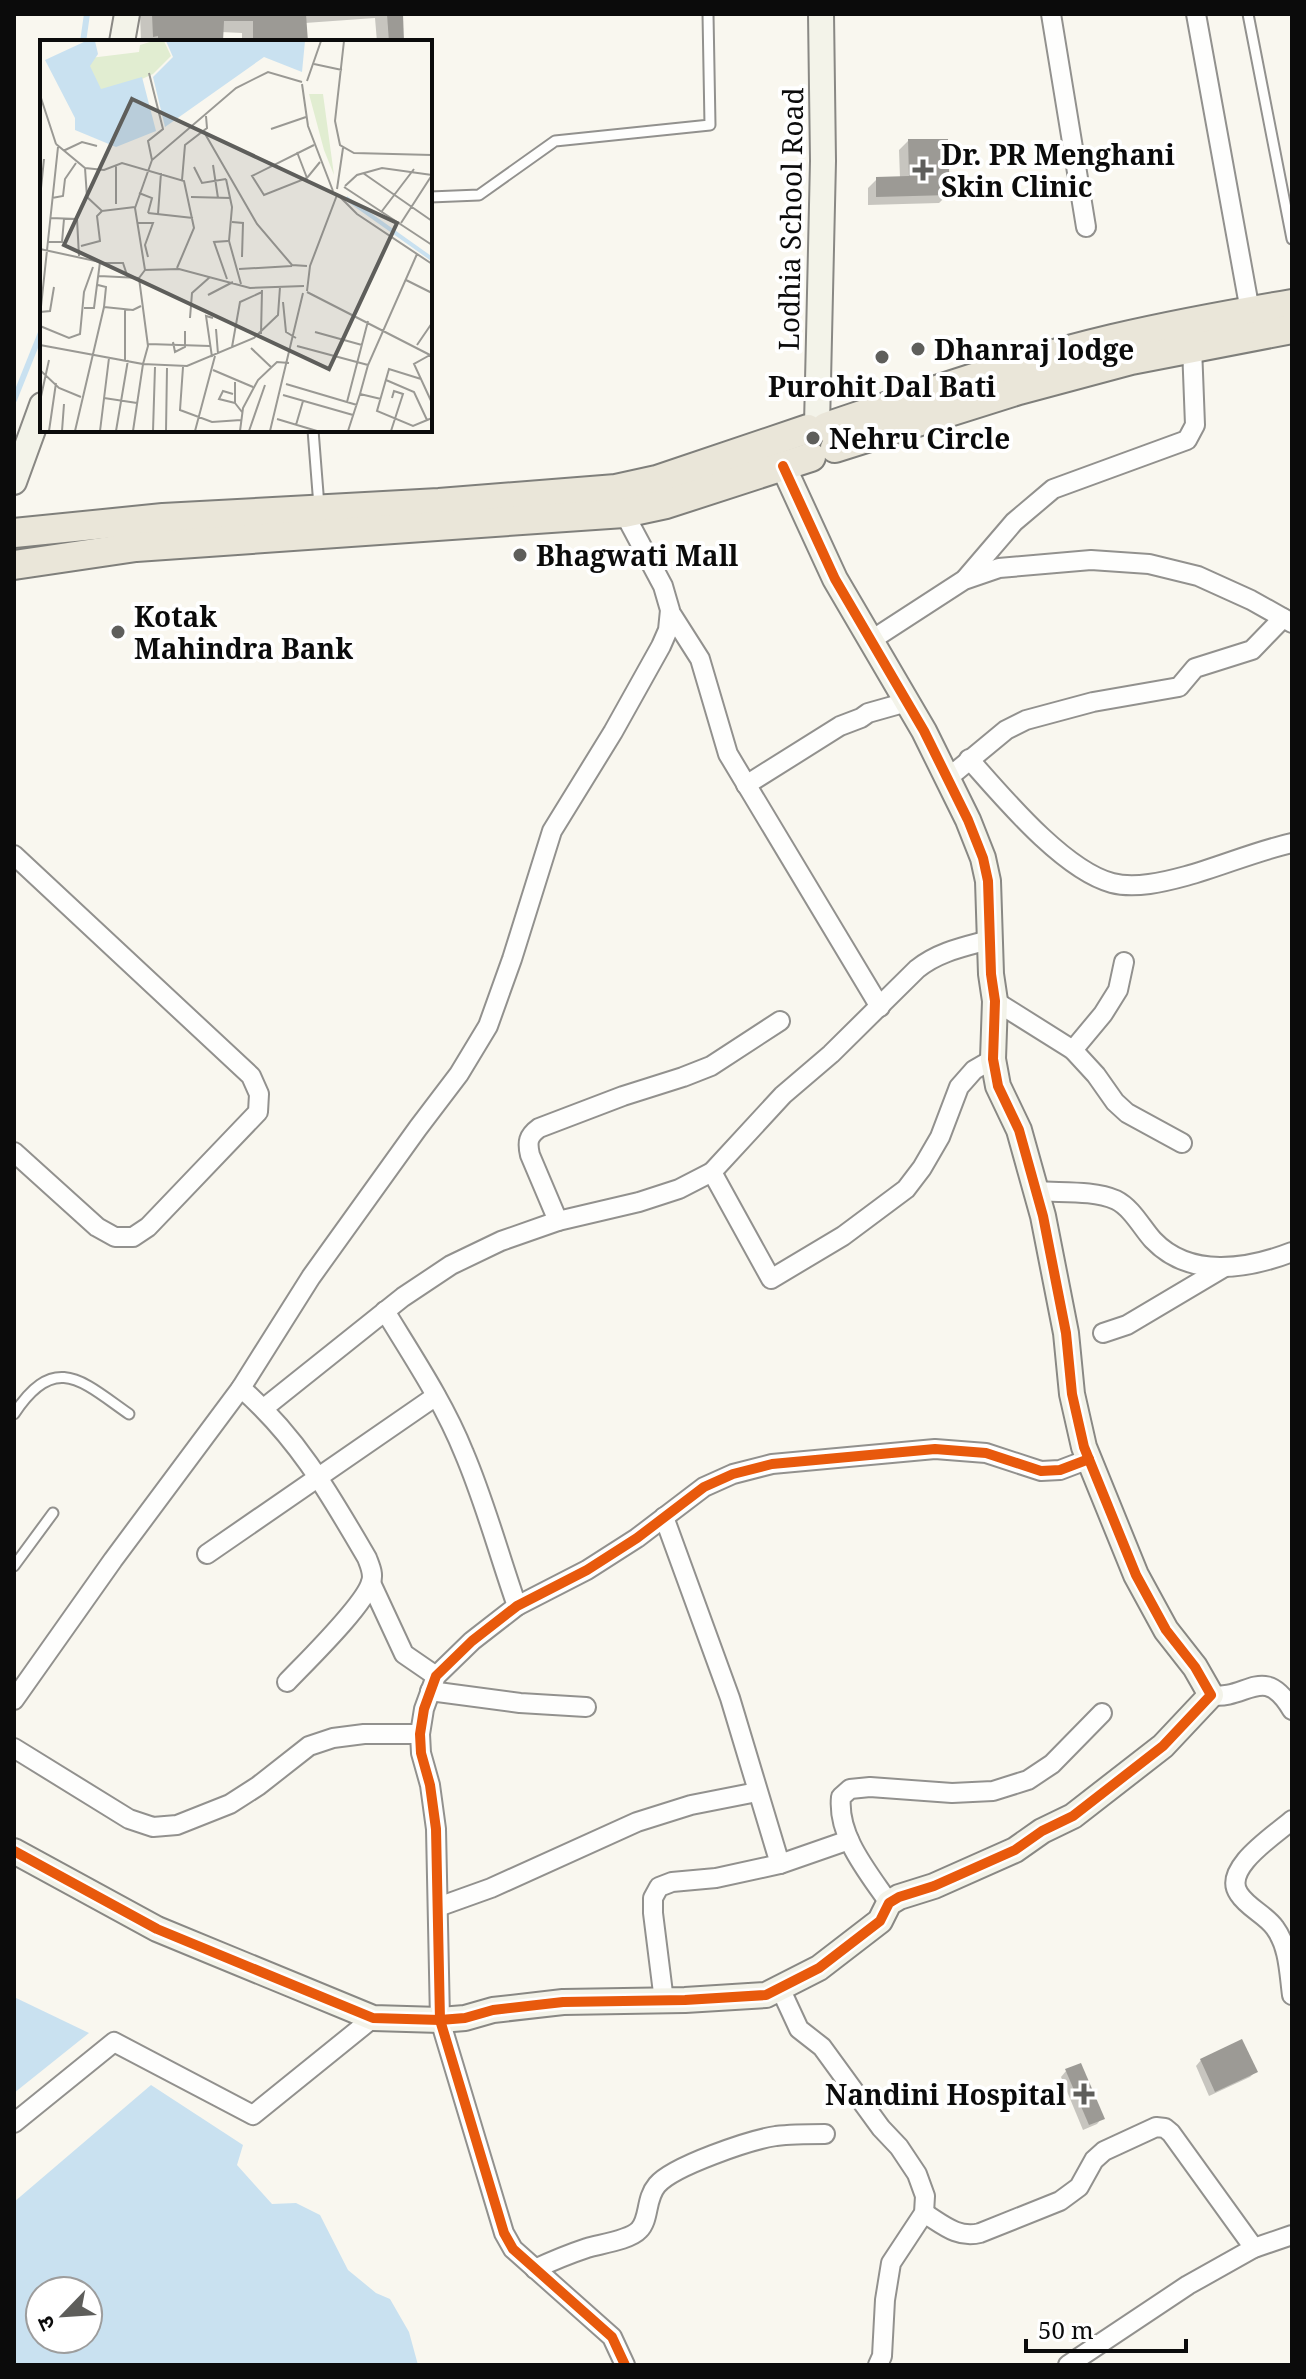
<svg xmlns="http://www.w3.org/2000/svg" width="1306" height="2379" font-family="'Noto Serif','Noto Sans Devanagari',serif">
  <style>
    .water { fill: #c9e1f0; fill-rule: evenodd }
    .shadow { fill: #0003 }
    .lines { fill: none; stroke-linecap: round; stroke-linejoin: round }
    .stream { stroke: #c9e1f0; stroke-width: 6 }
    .building { fill: #9c9a95 }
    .lane-casing { stroke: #92918e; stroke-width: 13 }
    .street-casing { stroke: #92918e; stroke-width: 22 }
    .secondary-casing { stroke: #898884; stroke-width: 28 }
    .primary-casing { stroke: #7f7f7b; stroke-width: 32 }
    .lane { stroke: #fefefd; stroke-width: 9 }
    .street { stroke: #fefefd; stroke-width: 18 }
    .secondary { stroke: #f3f3e9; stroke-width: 24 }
    .primary { stroke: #eae6d9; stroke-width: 28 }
    .cycleway-casing { stroke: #fff; stroke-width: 15 }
    .cycleway { stroke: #e8590c; stroke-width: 10 }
    .poi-dot { fill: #5e5e5b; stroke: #fff; stroke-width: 3 }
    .labels { text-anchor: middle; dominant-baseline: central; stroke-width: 8; stroke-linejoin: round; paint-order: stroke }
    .poi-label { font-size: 28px; font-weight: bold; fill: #0b0b0b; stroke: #fff; text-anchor: start }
    .street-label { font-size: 28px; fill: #0b0b0b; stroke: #fff }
    .inset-river { fill: none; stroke: #c9e1f0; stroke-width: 4 }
    .inset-road { fill: none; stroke: #9a9994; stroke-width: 2 }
    .view { fill: #5e5e5b; fill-opacity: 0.15; stroke: #5e5e5b; stroke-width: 4 }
    .inset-edge { fill: none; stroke: #0b0b0b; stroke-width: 4 }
  </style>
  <rect width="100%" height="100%" fill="#f9f7ef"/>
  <g class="water">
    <polygon points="14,1997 89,2033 14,2093"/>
    <path d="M 151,2085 L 243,2145 L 237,2165 L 272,2204 L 296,2203 L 320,2215 L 348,2270 L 376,2293 L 390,2299 L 409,2332 L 418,2365 L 14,2365 L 14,2202 ZM 40,2291 L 88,2291 L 88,2339 L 40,2339 Z"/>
  </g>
  <g class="shadow">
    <polygon points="140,14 401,14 402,42 377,42 375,18 305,23 306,42 242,42 242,33 221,32 221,42 141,42"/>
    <polygon points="908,141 948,194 939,203 868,205 868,188 877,179 900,178 899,150"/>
    <polygon points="1201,2060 1255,2072 1250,2077 1209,2096 1196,2066"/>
    <polygon points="1066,2071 1102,2118 1097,2124 1083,2130 1061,2077"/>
  </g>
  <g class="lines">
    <g class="stream">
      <polyline points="83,42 87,14"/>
      <polyline points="14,400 42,330"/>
    </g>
  </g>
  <g class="building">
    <polygon points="152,14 306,14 308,42 253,42 253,21 224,21 223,42 158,42 158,36 153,37"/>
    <polygon points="387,14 403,14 404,42 389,42"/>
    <polygon points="908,139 948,139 950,195 876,197 876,177 909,176"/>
    <polygon points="1242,2039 1258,2072 1215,2092 1200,2059"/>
    <polygon points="1081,2063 1105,2119 1089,2125 1065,2069"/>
  </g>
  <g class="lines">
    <defs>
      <g id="lane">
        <polyline points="1248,14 1292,239"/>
        <polyline points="430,197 479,195 555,141 710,125 708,14"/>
        <polyline points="313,430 319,506"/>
        <path d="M 14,1414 C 55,1351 83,1382 129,1414"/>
        <polyline points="14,1566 53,1513"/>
      </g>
      <g id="street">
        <polyline points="1051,14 1086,227"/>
        <polyline points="1196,14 1250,311"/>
        <polyline points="966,578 1014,522 1053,489 1187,440 1195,425 1192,347"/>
        <polyline points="670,622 672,615 700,659 728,754 880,1007"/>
        <polyline points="870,641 964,580 999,568 1091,560 1149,564 1198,576 1251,600 1292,623"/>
        <path d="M 969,759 C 1002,796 1063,870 1112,883 C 1135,889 1164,882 1186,876 C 1222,866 1256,851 1292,843"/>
        <polyline points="948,778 1006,730 1026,720 1093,702 1179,687 1195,668 1252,650 1283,618"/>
        <polyline points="746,785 840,726 861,718 868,713 907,702"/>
        <polyline points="14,855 251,1076 259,1094 258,1112 148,1227 133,1237 115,1237 97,1227 14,1152"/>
        <polyline points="995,1001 1073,1050 1096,1075 1115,1102 1127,1113 1182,1143"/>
        <polyline points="1073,1050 1103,1014 1118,990 1124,962"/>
        <polyline points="712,1172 771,1279 843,1236 906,1189 922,1168 940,1137 959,1087 974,1070 993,1059"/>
        <path d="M 1037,1191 C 1061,1193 1093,1190 1116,1200 C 1132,1208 1142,1228 1153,1240 C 1190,1279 1248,1269 1292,1252"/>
        <path d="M 558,1221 L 530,1155 C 527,1142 528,1136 539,1128 L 623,1096 L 683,1077 L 711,1066 L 780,1021"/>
        <path d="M 385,1311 C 413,1357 444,1403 464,1453 C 485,1502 499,1555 517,1606"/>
        <polyline points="1103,1333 1127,1325 1223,1268"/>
        <path d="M 241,1388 C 298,1438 329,1493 367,1558 C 370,1566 374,1574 371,1582 C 365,1605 305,1663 287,1682"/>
        <path d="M 264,1408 L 403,1297 L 451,1265 L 501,1241 L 558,1221 L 639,1202 L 679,1189 L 712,1172 L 783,1095 L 831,1054 L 917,969 C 938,952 963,947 989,940"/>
        <polyline points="664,1517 730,1698 780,1864"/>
        <polyline points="207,1554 436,1396"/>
        <polyline points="371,1583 404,1654 436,1676"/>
        <polyline points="430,1691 520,1703 586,1707"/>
        <path d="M 1211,1695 C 1246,1701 1264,1662 1292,1710"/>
        <polyline points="14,1700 113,1560 241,1388 311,1277 418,1128 459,1074 488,1026 512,959 552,831 613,732 661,646 668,630 670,610 663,586 624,513"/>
        <polyline points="14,1748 129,1819 153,1827 177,1825 230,1804 258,1786 309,1746 333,1738 364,1734 420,1734"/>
        <path d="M 1292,1820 C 1275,1835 1221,1869 1239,1894 C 1248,1908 1266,1915 1275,1928 C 1289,1947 1289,1973 1292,1995"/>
        <path d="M 889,1903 C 868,1872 837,1836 841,1797 L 850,1789 L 870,1787 L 952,1793 L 993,1791 L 1028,1780 L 1052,1764 L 1102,1713"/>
        <polyline points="438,1907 491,1888 637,1822 691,1805 757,1792"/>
        <polyline points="780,1988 799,2029 822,2047 881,2128 899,2147 917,2174 925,2196 924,2213 891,2263 885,2300 882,2356 878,2365"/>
        <polyline points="664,2001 653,1913 653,1898 659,1887 672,1882 716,1878 780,1864 849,1840"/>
        <polyline points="14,2123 114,2042 253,2115 373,2018"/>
        <path d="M 924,2213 C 942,2224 958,2239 980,2233 L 1060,2201 L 1079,2187 L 1094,2160 L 1104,2151 L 1156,2127 L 1165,2128 L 1171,2133 L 1254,2248"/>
        <path d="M 535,2269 C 552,2261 569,2254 587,2248 C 600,2244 630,2240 639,2230 C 650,2219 645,2199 657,2185 C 673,2166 750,2140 776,2136 C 792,2134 809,2134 825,2134"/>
        <polyline points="625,2365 612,2337 513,2249 504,2233 440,2020 436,1829 430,1785 421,1753 420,1734 424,1709 436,1676 472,1641 517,1606 587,1570 637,1538 704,1487 733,1474 772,1464 935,1449 986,1453 1041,1471 1060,1470 1089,1459"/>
        <polyline points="1068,2365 1188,2285 1254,2248 1292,2235"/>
      </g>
      <g id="secondary">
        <polyline points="122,42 127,14"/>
        <polyline points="817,425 823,161 821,14"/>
        <polyline points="14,482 42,405"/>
        <polyline points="14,1851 157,1929 373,2018 440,2020 465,2018 493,2010 563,2002 685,2000 766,1995 819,1968 880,1921 889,1903 899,1897 934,1886 1015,1850 1042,1831 1073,1816 1163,1746 1211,1695 1195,1667 1166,1630 1136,1575 1084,1447 1072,1394 1066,1333 1043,1216 1019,1130 998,1086 993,1059 995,1001 991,974 988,881 983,858 968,820 924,731 835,579 783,466"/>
      </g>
      <g id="primary">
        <path d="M 826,427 C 921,395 1015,362 1112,339 C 1172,325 1232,314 1292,304"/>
        <polyline points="835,448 1019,390 1131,360 1292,329"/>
        <polyline points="14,533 163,518 439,503 616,489 657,480 808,429"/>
        <polyline points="14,565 136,547 624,513 666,504 811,457"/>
      </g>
    </defs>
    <use href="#lane" class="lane-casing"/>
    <use href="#street" class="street-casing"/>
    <use href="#secondary" class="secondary-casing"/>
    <use href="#primary" class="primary-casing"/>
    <use href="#lane" class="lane"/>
    <use href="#street" class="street"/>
    <use href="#secondary" class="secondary"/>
    <use href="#primary" class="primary"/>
    <defs>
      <g id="cycleway">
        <polyline points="14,1851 157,1929 373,2018 440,2020 465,2018 493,2010 563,2002 685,2000 766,1995 819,1968 880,1921 889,1903 899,1897 934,1886 1015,1850 1042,1831 1073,1816 1163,1746 1211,1695 1195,1667 1166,1630 1136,1575 1084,1447 1072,1394 1066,1333 1043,1216 1019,1130 998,1086 993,1059 995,1001 991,974 988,881 983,858 968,820 924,731 835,579 783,466"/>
        <polyline points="625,2365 612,2337 513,2249 504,2233 440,2020 436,1829 430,1785 421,1753 420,1734 424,1709 436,1676 472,1641 517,1606 587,1570 637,1538 704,1487 733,1474 772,1464 935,1449 986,1453 1041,1471 1060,1470 1089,1459"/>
      </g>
    </defs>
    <use href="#cycleway" class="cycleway-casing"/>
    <use href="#cycleway" class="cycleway"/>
  </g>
  <g class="poi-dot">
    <path d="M919 158h8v8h8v8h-8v8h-8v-8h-8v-8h8z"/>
    <circle cx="918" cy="349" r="8"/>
    <circle cx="882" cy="357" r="8"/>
    <circle cx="813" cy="438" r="8"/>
    <circle cx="520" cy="555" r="8"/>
    <circle cx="118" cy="632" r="8"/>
    <path d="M1080 2082h8v8h8v8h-8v8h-8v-8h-8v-8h8z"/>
  </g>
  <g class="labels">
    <g class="poi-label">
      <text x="941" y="154">Dr. PR Menghani<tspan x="941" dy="32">Skin Clinic</tspan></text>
      <text x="934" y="349">Dhanraj lodge</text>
      <text x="882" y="386" text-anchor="middle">Purohit Dal Bati</text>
      <text x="829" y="438">Nehru Circle</text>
      <text x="536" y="555">Bhagwati Mall</text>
      <text x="134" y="616">Kotak<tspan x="134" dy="32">Mahindra Bank</tspan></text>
      <text x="1066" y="2094" text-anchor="end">Nandini Hospital</text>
    </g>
    <g class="street-label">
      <text transform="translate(790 219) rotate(-89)">Lodhia School Road</text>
    </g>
  </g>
  <g transform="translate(40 40)">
    <rect width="392" height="392" fill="#f9f7ef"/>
    <path d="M 113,1 L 124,1 L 131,16 L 113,34 L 73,52 L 59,50 L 49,34 L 50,18 L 99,12 L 100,5 ZM 269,54 L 283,54 L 294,135 L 284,110 Z" fill="#e1edd1"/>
    <path d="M 46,1 L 55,1 L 58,14 L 50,26 L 61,49 L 102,37 L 116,91 L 76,107 L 35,90 L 35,78 L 5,20 ZM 126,1 L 265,1 L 262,32 L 224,17 L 125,87 L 113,37 L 133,17 Z" fill="#c9e1f0"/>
    <path class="inset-river" d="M 306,158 L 392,219"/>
    <path class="inset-road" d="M 304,1 L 295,81 L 300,105 L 314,113 L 392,115M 274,24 L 302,30M 109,33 L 123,89 L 108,101 L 112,120M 267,41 L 281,1M 262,42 L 228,32 L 196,48 L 112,120 L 95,168 L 105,230 L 139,229 L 210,248 L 264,246M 262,44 L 268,86 L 293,151M 0,55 L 16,104M 231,89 L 266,77M 164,92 L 217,184 L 252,225 L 267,226M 16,104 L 45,128 L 64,130 L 82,123 L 144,141 L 154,188 L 137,228M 274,105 L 212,136 L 224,155 L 267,138 L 280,122M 23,111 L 42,102 L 57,106M 257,112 L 267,138M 173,125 L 178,158M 154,127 L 162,143 L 186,139M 45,128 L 47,157 L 62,171 L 95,167M 323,133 L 392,181M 186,139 L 192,167 L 189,201 L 201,244M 142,140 L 145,105 L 167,88 L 166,76M 305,146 L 317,135 L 342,128 L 392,135M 304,147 L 392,205M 297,149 L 303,108M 99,153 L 112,158 L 108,173M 298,155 L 317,174 L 392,224M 151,157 L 191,158M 0,158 L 4,119M 12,158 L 23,156 L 25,139 L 36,123M 76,164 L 76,125M 342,171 L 374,129M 108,173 L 153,178M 118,174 L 121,133M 10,178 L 37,179 L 39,216M 192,182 L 203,183 L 202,217M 98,183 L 113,183 L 105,205 L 108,217M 361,183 L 392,135M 8,202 L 22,202 L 24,179M 41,206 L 60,201 L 57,176 L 62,171M 0,209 L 60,222 L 54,268 L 44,268M 60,223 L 83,223 L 88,238M 199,229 L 252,226M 59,236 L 99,238 L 105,230M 187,239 L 174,202 L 188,201M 366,240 L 392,253M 267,251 L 270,226 L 297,155M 267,252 L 392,316M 168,255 L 193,242M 243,262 L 246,292 L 256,298M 64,267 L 93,270 L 101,266M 0,272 L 10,271 L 14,247M 0,276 L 18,107M 150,278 L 152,253 L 170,237M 0,286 L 29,298 L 40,294 L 44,252 L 53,227M 176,289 L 178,314M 275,292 L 322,305M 221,294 L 222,250M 133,302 L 135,312 L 145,307 L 145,291M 108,304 L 170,306M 0,305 L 103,324 L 108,306 L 99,238M 377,305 L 392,283M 257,306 L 328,325M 192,307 L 200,262 L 222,252M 211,308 L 231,327M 390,315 L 374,324 L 392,363M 172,317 L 166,276 L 173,278M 85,320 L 85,270M 143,327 L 140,370 L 172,382 L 201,380M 0,330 L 19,348 L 41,357M 173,330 L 213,347M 381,339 L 349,329 L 337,371 L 373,386 L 392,378M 346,340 L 374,352 L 387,380M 195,342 L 195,363 L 202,372M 246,344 L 317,365M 193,354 L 183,351 L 179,359 L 195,363M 243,355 L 313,375M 64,358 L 97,363M 341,359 L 320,354 L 328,325 L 377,214M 0,361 L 9,320M 307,362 L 328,281M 237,379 L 277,391M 256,385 L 263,361M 9,391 L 16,343M 22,391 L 24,364M 35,391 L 64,267 L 66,247 L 58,245M 60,391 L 69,318M 76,391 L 88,320M 93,391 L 103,324 L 147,326 L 214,298 L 238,275 L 240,247M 113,391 L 115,327M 126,391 L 127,328M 155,391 L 175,316M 200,391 L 203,368 L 218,340 L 237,322 L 249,323M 209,391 L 225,345M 230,391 L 263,253M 308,391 L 320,354M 351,391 L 363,354 L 354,351 L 352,358"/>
    <path class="view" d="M 92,59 L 357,183 L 289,329 L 24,205 Z"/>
    <rect width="392" height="392" class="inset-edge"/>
  </g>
  <rect width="1306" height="2379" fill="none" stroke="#0b0b0b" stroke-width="32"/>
  <g transform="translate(64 2315) rotate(245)"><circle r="38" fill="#ffffff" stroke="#9d9d9d" stroke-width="2"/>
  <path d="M0-6L14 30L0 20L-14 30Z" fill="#5e5e5b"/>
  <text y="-12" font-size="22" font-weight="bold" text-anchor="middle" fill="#0b0b0b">उ</text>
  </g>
  <path d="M1026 2339v12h160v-12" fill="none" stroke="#0b0b0b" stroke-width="4"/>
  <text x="1038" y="2339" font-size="24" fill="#0b0b0b" stroke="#ffffff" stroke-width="6" paint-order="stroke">50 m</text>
</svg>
